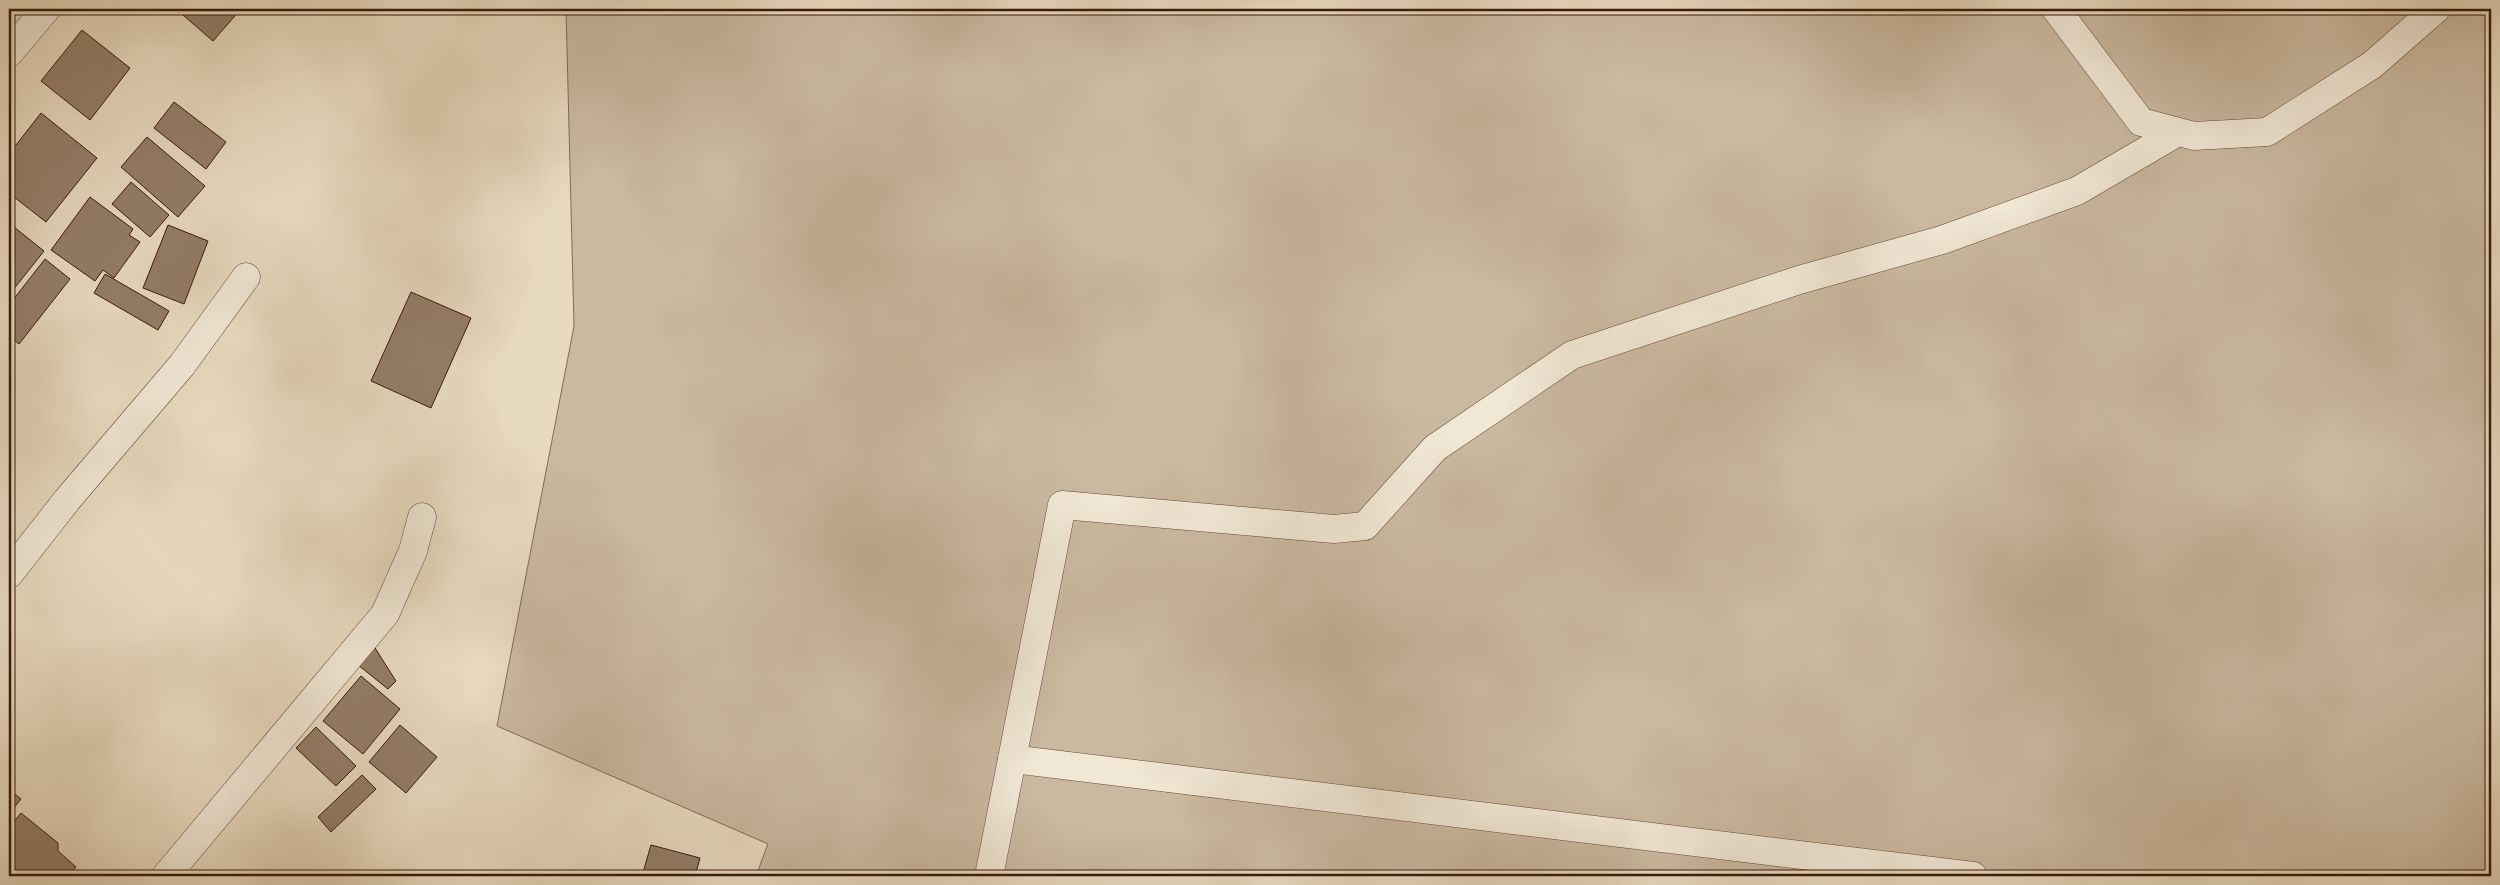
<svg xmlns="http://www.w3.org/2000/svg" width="2500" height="885" font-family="'IM FELL English',serif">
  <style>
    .green { fill: #cab9a0; stroke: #826a54 }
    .building { fill: #947e68; stroke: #3a1a09 }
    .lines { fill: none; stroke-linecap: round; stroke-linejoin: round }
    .minor-casing { stroke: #664a36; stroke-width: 29 }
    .minor { stroke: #f0e7d5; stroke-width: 28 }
  </style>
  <rect width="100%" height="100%" fill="#e8dabf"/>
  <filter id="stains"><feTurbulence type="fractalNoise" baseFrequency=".004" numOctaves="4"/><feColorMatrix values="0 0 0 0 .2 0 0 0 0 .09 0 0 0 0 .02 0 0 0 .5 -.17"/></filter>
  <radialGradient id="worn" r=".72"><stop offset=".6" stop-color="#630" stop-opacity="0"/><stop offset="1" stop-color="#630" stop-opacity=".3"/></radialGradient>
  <polygon class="green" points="566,9 2491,9 2491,876 756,876 768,844 497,726 574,326"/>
  <g class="building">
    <polygon points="176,9 241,9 213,41"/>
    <polygon points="82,30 130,68 90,120 41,81"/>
    <polygon points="174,102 226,142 206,169 154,128"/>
    <polygon points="41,113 97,158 46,222 9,193 9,154"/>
    <polygon points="147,137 205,186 178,217 121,167"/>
    <polygon points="131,182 169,215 150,237 112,204"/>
    <polygon points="90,197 133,229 129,235 140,242 114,278 103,270 95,281 51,250"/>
    <polygon points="9,223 44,251 9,295"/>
    <polygon points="168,225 208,241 184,304 143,288"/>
    <polygon points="45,259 70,279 19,344 9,336 9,305"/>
    <polygon points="105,274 169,311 158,330 94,293"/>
    <polygon points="411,292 471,318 431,408 371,381"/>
    <polygon points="375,648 396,681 388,689 358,665"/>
    <polygon points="361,676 400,709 363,754 323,721"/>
    <polygon points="400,725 437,757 406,793 369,762"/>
    <polygon points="316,727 356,766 336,786 296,748"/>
    <polygon points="362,775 376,789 331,832 318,817"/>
    <polygon points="9,789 21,799 9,814"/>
    <polygon points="21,813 58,843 58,851 76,867 68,876 9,876 9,828"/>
    <polygon points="651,845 700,858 695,876 642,876"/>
  </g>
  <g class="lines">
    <defs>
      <g id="minor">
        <polyline points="2056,9 2141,122 2194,136 2267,132 2372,65 2436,9"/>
        <polyline points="9,53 46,9"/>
        <polyline points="9,574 67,500 182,365 246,277"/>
        <polyline points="1012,759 1973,876"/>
        <polyline points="166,876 385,614 413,551 422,517"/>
        <polyline points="989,876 1062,505 1334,529 1365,526 1435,448 1572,355 1799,280 1942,240 2077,191 2178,132"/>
      </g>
    </defs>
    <use href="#minor" class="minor-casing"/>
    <use href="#minor" class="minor"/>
  </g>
  <rect width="2500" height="885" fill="none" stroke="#e8dabf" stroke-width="30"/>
  <rect x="10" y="10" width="2480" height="865" fill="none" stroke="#3a1a09" stroke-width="2.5"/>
  <rect x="15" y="15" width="2470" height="855" fill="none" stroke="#3a1a09"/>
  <rect width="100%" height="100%" filter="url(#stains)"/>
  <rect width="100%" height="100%" fill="url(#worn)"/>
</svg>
